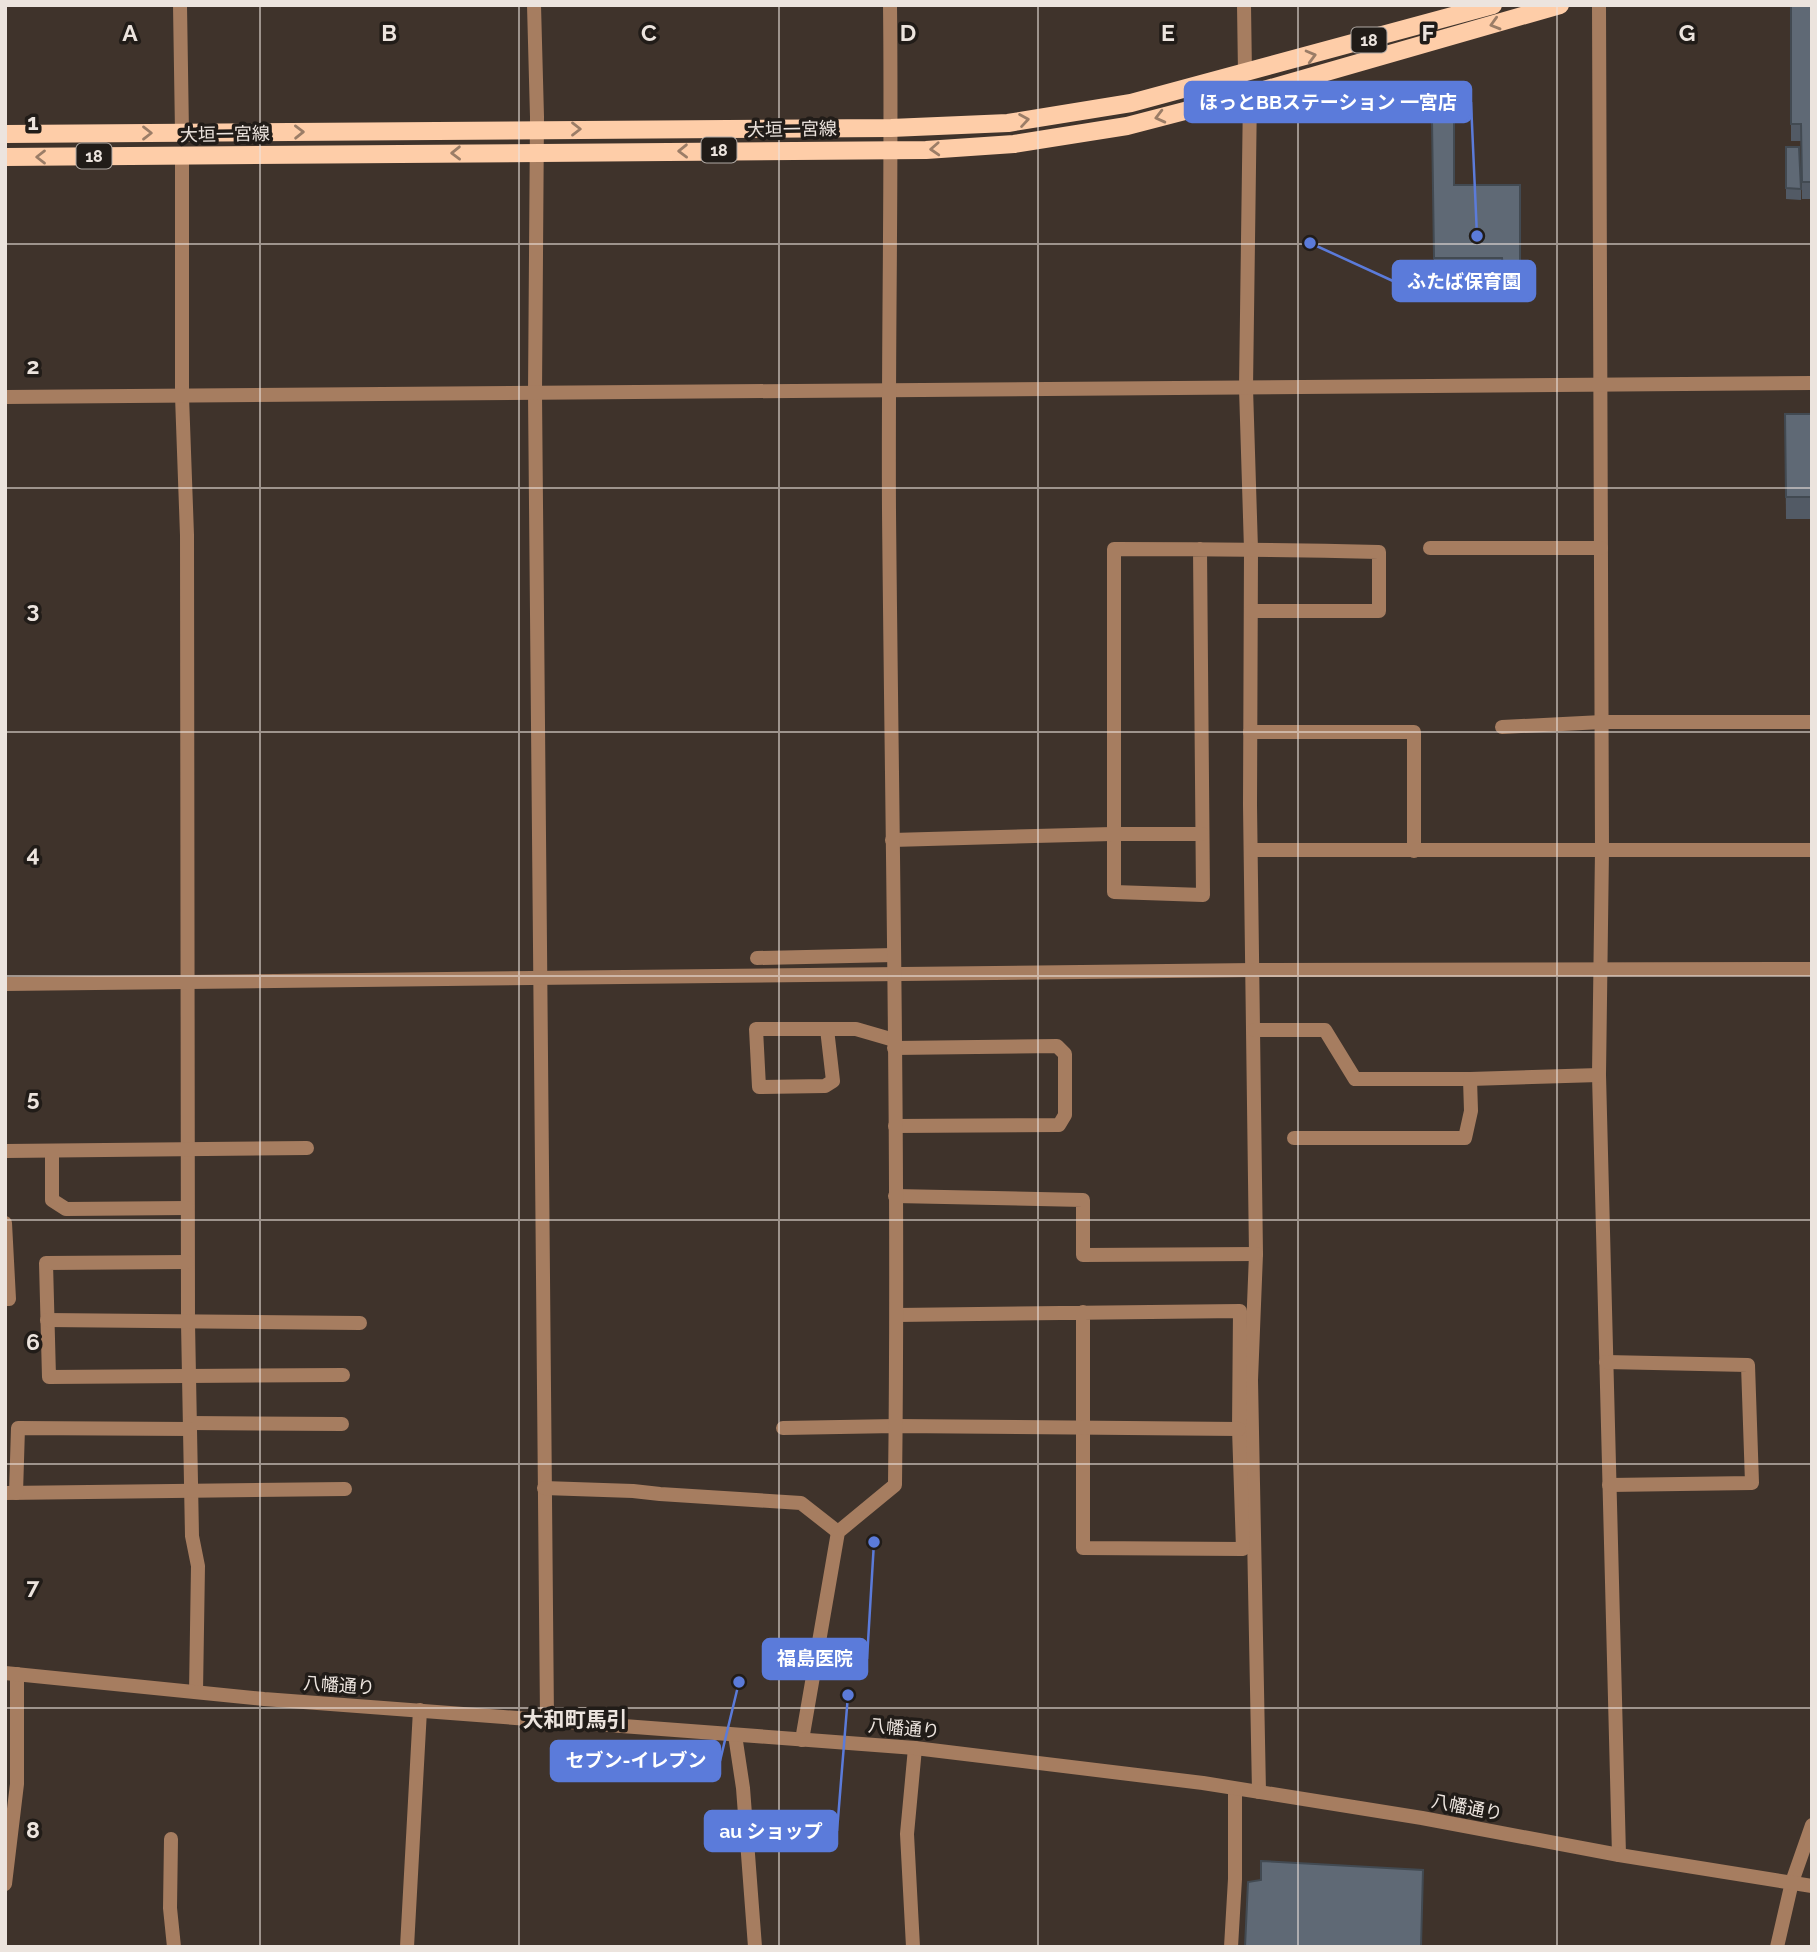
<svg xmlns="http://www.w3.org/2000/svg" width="1817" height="1952" font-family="Raleway,'Noto Sans JP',sans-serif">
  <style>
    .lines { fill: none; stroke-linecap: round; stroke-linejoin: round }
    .minor { stroke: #a67d60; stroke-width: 14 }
    .tertiary { stroke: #a67d60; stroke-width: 14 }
    .primary { stroke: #fecda8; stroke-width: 18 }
    .wall { fill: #525a65 }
    .building { fill: #5f6975; stroke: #424a52; stroke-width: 2 }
    .oneway { stroke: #9b7d67 }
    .grid { fill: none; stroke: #ece4de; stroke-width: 2; stroke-opacity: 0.55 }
    .labels { text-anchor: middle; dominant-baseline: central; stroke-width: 7; stroke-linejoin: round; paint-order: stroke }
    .shield { fill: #211c18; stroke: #afa8a3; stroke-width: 2 }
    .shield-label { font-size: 16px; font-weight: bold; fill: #ece4de }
    .street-label { font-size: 18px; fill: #ece4de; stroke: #211c18 }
    .quarter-label { font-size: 21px; font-weight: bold; fill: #ece4de; stroke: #211c18 }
    .grid-label { font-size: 23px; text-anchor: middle; font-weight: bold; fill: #ece4de; stroke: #211c18; stroke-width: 7; stroke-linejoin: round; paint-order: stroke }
    .leader { fill: none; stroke: #5b7bda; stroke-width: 2.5 }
    .callout-dot { fill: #5b7bda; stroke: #211c18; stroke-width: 2.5 }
    .callout { fill: #5b7bda; stroke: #5b7bda; stroke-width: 2.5 }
    .callout-label { font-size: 19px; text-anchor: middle; font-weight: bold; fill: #fff }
  </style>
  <rect width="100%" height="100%" fill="#3f332b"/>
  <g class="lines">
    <g class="minor">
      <polyline points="180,5 182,133"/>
      <polyline points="534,5 537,117 535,393 547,1719"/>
      <polyline points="1244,5 1245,74"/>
      <polyline points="1599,5 1602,850 1599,1075 1619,1855"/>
      <polyline points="1250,94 1246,388 1251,549 1250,805 1256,1254 1251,1380 1259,1792"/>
      <polyline points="182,156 182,396 187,535 188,1323 192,1536 198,1566 196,1692"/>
      <polyline points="5,397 1812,383"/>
      <polyline points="1430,548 1601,548"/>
      <path d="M 1200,549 L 1203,895 L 1114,892 L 1114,549 C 1202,549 1290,550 1379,552 L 1379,611 L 1251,611"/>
      <polyline points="1502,727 1602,722 1812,722"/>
      <polyline points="1250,732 1414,732 1414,851"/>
      <polyline points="892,840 1112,834 1202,834"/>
      <polyline points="1251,850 1812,850"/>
      <polyline points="757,958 894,955"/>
      <polyline points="5,984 1254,970 1812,969"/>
      <polyline points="827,1029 833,1081 825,1086 759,1087 756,1029 856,1029 894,1040"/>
      <polyline points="1254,1030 1325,1030 1355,1079 1470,1079 1599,1075"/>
      <polyline points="894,1048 1057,1046 1065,1054 1065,1115 1059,1125 895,1126"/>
      <polyline points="1294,1138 1465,1138 1471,1111 1470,1079"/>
      <polyline points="5,1151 307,1148"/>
      <polyline points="52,1151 52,1200 66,1209 187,1208"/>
      <polyline points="895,1196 1083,1200 1083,1255 1256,1254"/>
      <polyline points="5,1223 9,1299 5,1299"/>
      <polyline points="187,1262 46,1263 49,1377 343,1375"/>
      <polyline points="897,1315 1240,1311 1239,1429 1243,1549 1083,1548 1083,1312"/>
      <polyline points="47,1320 360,1323"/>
      <polyline points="1606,1362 1748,1365 1752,1483 1609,1485"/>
      <polyline points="190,1423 342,1424"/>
      <polyline points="783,1428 896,1426 1239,1429"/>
      <polyline points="544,1488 633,1491 660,1494 801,1503 838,1532"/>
      <polyline points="5,1493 345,1489"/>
      <polyline points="16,1493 18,1428 190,1429"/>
      <polyline points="735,1735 743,1788 755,1947"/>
      <path d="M 802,1740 L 838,1532 L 895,1485 C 899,1160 892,836 889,511 C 888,342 892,174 890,5"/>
      <polyline points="171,1839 170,1908 174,1947"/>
      <polyline points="5,1884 17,1784 17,1674"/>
      <polyline points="407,1947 420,1710"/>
      <polyline points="913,1947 907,1834 915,1748"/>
      <polyline points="1231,1947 1235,1879 1235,1789"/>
      <polyline points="1777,1947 1792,1882 1812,1825"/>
    </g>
    <polyline class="tertiary" points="5,1673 264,1699 915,1748 1203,1783 1422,1818 1619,1855 1812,1886"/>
    <g class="primary">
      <polyline points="5,134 891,128 1008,123 1131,103 1493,5"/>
      <polyline points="5,157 926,150 1014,144 1127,126 1250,94 1560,5"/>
    </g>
  </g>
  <g class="wall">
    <polygon points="1791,5 1812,5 1812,199 1802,199 1801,141 1791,141"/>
    <polygon points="1432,120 1454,185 1520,185 1520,290 1503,291 1502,281 1434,281"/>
    <polygon points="1786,147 1801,189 1801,200 1786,199"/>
    <polygon points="1785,414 1812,414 1812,519 1786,519"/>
  </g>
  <g class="building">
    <polygon points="1791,5 1812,5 1812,182 1802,182 1801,124 1791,124"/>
    <polygon points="1432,120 1454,121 1454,185 1520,185 1520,268 1503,268 1502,258 1434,258"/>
    <polygon points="1786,147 1799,147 1801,189 1786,188"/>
    <polygon points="1785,414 1812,414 1812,497 1786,497"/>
    <polygon points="1261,1861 1423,1870 1421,1947 1245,1947 1248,1882 1261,1880"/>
  </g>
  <defs><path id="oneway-chevron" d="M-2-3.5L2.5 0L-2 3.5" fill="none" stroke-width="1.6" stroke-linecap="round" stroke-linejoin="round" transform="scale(1.75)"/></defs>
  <g class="oneway">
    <use href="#oneway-chevron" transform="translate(1495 24) rotate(164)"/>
    <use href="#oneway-chevron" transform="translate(1311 56) rotate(-15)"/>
    <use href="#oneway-chevron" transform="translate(1160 117) rotate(166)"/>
    <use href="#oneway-chevron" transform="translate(1024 120) rotate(-9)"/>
    <use href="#oneway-chevron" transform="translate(576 129)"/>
    <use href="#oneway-chevron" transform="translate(299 132) rotate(-1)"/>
    <use href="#oneway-chevron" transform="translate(147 133)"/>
    <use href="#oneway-chevron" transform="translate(935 149) rotate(177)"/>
    <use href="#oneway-chevron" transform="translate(683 151) rotate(179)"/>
    <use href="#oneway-chevron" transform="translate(456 153) rotate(179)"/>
    <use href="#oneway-chevron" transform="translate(41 157) rotate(180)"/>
  </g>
  <path class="grid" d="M 260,5 L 260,1947M 519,5 L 519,1947M 779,5 L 779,1947M 1038,5 L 1038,1947M 1298,5 L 1298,1947M 1557,5 L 1557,1947M 5,244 L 1812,244M 5,488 L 1812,488M 5,732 L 1812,732M 5,976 L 1812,976M 5,1220 L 1812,1220M 5,1464 L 1812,1464M 5,1708 L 1812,1708"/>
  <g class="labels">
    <g class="shield">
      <rect x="1351.5" y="27.5" width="35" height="25" rx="5"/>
      <rect x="701.5" y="137.5" width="35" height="25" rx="5"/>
      <rect x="76.5" y="143.5" width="35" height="25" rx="5"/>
    </g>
    <g class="shield-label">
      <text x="1369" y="40">18</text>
      <text x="719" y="150">18</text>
      <text x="94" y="156">18</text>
    </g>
    <g class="street-label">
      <text transform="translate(792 129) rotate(-1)">大垣一宮線</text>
      <text transform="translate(225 134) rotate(-1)">大垣一宮線</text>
      <text transform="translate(339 1685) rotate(4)">八幡通り</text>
      <text transform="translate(904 1728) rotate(5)">八幡通り</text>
      <text transform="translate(1467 1807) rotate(11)">八幡通り</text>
    </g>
    <g class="quarter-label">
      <text x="575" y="1719">大和町馬引</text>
    </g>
  </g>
  <g class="grid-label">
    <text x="130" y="41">A</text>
    <text x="389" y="41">B</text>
    <text x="649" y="41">C</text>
    <text x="908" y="41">D</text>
    <text x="1168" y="41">E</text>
    <text x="1428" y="41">F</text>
    <text x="1687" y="41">G</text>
    <text x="33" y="130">1</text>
    <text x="33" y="374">2</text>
    <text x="33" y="618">3</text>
    <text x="33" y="862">4</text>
    <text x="33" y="1106">5</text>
    <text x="33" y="1350">6</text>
    <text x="33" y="1594">7</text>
    <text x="33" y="1838">8</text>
  </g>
  <path class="leader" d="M1477 236L1471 102M1310 243L1393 281M874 1542L867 1659M739 1682L720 1761M848 1695L837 1831"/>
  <g class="callout-dot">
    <circle cx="1477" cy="236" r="7"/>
    <circle cx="1310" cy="243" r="7"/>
    <circle cx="874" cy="1542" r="7"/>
    <circle cx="739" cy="1682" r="7"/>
    <circle cx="848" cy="1695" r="7"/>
  </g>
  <g class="callout">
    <rect x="1185" y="82" width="286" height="40" rx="7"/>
    <rect x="1393" y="261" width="142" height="40" rx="7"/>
    <rect x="763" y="1639" width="104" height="40" rx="7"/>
    <rect x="551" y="1741" width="169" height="40" rx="7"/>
    <rect x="705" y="1811" width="132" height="40" rx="7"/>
  </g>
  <g class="callout-label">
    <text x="1328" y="109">ほっとBBステーション 一宮店</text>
    <text x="1464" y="288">ふたば保育園</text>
    <text x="815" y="1665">福島医院</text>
    <text x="636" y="1767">セブン-イレブン</text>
    <text x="771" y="1838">au ショップ</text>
  </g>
  <rect width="1817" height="1952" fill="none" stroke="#ece4de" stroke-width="14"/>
</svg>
